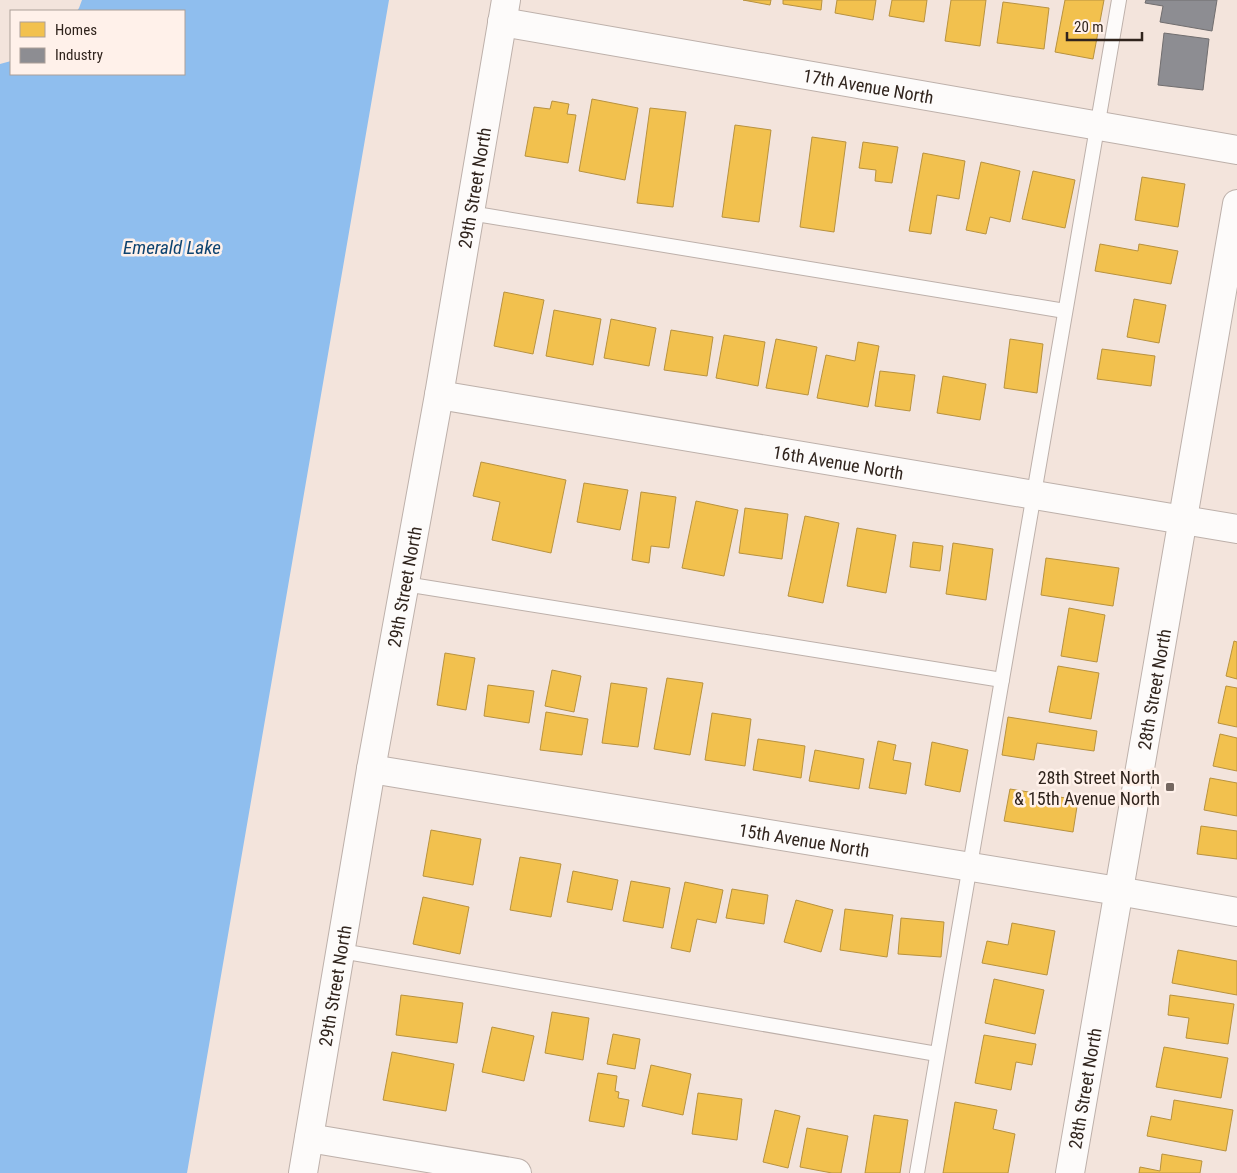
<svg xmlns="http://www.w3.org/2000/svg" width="1237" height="1173" font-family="'Roboto Condensed',sans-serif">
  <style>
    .water { fill: #8fbeee }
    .homes { fill: #f2c14e; stroke: #b8923f }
    .industry { fill: #8d8d92; stroke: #716e6f }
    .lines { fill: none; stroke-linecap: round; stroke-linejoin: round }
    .lane-casing { stroke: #bdb0aa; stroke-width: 16 }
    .street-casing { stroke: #bdb0aa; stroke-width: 30 }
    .secondary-casing { stroke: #bdb0aa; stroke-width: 30 }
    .lane { stroke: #fdfbfa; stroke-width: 14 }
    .street { stroke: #fdfbfa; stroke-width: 28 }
    .secondary { stroke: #fdfbfa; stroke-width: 28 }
    .poi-dot { fill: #746760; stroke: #fff1ea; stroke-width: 2 }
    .labels { text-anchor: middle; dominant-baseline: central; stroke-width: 5; stroke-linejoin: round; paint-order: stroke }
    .street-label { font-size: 18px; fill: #30241d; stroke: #fff1ea }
    .poi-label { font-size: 18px; fill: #30241d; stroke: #fff1ea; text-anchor: end }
    .water-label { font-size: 19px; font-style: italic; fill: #0d4370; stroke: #fff1ea }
  </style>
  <rect width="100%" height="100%" fill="#f3e4dc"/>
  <polygon class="water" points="82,0 389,0 187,1173 0,1173 0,64 11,61 11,74 184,74 184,11 77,11 79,8"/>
  <g class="homes">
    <polygon points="743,0 771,0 770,5"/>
    <polygon points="783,0 822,0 821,10 783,4"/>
    <polygon points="837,0 876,0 873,20 835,13"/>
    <polygon points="892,0 927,0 924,22 889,16"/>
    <polygon points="951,0 986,0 980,46 945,41"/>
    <polygon points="1065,0 1104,0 1093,59 1055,52"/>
    <polygon points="1003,2 1049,8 1044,49 997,43"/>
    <polygon points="592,99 638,108 625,180 579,171"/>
    <polygon points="552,101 569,104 567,114 576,115 568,163 525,156 534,107 550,109"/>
    <polygon points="650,108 686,112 673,207 637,203"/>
    <polygon points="735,125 771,130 759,222 722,217"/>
    <polygon points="812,137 846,142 834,232 800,227"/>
    <polygon points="863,142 898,147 892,183 875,181 876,170 859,168"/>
    <polygon points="923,153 965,161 959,199 937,195 931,234 909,231"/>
    <polygon points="981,162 1020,171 1010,222 990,217 986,234 966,230"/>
    <polygon points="1033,171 1075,180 1065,228 1022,219"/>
    <polygon points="1142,177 1185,184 1178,227 1135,220"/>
    <polygon points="1100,244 1138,251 1139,244 1178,251 1171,284 1095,271"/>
    <polygon points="504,292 544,300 533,354 494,346"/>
    <polygon points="1134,299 1166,305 1159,343 1127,337"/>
    <polygon points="554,310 601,319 593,365 546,356"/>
    <polygon points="611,319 656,328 649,366 604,358"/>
    <polygon points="671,330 713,337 707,376 664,370"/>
    <polygon points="724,335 765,342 758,386 716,378"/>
    <polygon points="776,339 817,347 808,395 766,388"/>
    <polygon points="1010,339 1043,344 1037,393 1004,388"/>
    <polygon points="858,342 879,346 868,407 817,398 826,355 855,361"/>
    <polygon points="1102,349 1155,356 1151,386 1097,379"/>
    <polygon points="880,371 915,375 910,411 875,406"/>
    <polygon points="943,376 986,384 980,420 937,413"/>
    <polygon points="481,462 566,480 551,553 492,540 500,502 473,496"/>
    <polygon points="584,483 628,490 620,530 577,522"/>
    <polygon points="641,492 676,497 669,548 651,546 649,563 632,560"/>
    <polygon points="696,501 738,510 724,576 682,568"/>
    <polygon points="745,508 788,514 782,559 739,553"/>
    <polygon points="805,516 839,523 823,603 788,596"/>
    <polygon points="857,528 896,535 886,593 847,586"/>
    <polygon points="913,542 943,546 940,571 910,567"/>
    <polygon points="953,543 993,549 986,600 946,594"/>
    <polygon points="1046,558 1119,568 1113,606 1041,595"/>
    <polygon points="1069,608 1105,615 1097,662 1061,656"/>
    <polygon points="1234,641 1237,642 1237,679 1226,676"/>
    <polygon points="445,653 475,658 466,710 437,705"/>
    <polygon points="1058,666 1099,673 1091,719 1049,712"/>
    <polygon points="552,670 581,676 574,712 545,706"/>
    <polygon points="667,678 703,683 690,755 654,749"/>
    <polygon points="611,683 647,688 638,747 602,743"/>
    <polygon points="488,685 534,691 529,723 484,716"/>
    <polygon points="1226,686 1237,688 1237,727 1218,723"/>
    <polygon points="546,712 588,719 582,755 540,750"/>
    <polygon points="712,713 751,719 745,766 705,760"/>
    <polygon points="1008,717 1097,731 1094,751 1037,743 1034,760 1002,755"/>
    <polygon points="1220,734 1237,738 1237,771 1213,766"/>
    <polygon points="758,739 805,746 801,778 753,770"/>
    <polygon points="878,741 896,745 893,760 911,763 906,794 869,788"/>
    <polygon points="932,742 968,750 960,792 925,785"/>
    <polygon points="815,750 864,759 859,789 809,781"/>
    <polygon points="1210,778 1237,783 1237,816 1204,810"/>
    <polygon points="1010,789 1078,800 1073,832 1004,821"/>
    <polygon points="1201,826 1237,831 1237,859 1197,854"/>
    <polygon points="431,830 481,839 473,885 423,876"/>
    <polygon points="520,857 561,864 551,917 510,910"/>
    <polygon points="573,871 618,880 612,910 567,902"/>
    <polygon points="631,881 670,888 663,928 623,921"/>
    <polygon points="685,882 723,890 716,923 697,919 690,952 671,948"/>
    <polygon points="732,889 768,895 764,924 726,918"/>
    <polygon points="423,897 469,907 460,954 413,944"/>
    <polygon points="796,900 833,910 821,952 784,942"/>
    <polygon points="845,909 893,915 887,957 840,950"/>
    <polygon points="901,918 944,922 941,957 898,954"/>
    <polygon points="1012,923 1055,931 1047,975 982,963 987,941 1008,945"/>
    <polygon points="1178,950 1237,961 1237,995 1172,983"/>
    <polygon points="994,979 1044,990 1035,1034 985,1023"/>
    <polygon points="401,995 463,1003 457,1043 396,1035"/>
    <polygon points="1170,995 1234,1004 1228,1044 1186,1038 1189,1018 1168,1015"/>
    <polygon points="552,1012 589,1018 583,1060 545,1053"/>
    <polygon points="492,1027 534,1036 524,1081 482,1072"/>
    <polygon points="613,1034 640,1039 635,1069 607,1064"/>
    <polygon points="984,1035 1036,1044 1032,1065 1016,1062 1011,1090 975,1083"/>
    <polygon points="1164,1047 1228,1058 1221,1098 1156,1087"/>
    <polygon points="392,1052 454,1064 446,1111 383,1100"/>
    <polygon points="651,1065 691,1074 683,1115 642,1106"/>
    <polygon points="598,1073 617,1076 615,1091 619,1092 618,1098 629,1100 624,1127 589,1121"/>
    <polygon points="698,1093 742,1099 737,1140 692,1134"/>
    <polygon points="1174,1100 1233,1110 1226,1151 1147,1136 1151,1116 1171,1120"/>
    <polygon points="955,1102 997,1110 993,1129 1015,1134 1008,1173 943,1173"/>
    <polygon points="775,1110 800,1116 788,1168 763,1162"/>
    <polygon points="874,1115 908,1120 900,1173 865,1173"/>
    <polygon points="807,1128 848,1136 841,1173 832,1173 800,1167"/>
    <polygon points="1162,1154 1202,1161 1200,1173 1139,1173 1140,1167 1160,1171"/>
  </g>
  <g class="industry">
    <polygon points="1146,0 1217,0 1212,31 1160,22 1163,6 1145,3"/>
    <polygon points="1164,33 1209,39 1203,90 1158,85"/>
  </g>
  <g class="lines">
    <defs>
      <g id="lane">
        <polyline points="470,213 1065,311"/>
        <polyline points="405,584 1002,680"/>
        <polyline points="341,951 937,1054"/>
        <polyline points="917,1173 1119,0"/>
      </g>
      <g id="street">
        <path id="s1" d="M 502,22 L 1237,150"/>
        <path id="s2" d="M 439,395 L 1237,529"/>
        <path id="s3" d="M 371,769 L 1118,891 L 1237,912"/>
        <polyline points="309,1138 517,1173"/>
        <path id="s4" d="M 303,1173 L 371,769 L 439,395 L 506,0"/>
      </g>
      <g id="secondary">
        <path id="s5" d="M 1070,1173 C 1125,850 1183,527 1237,204"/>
      </g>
    </defs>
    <use href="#lane" class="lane-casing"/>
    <use href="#street" class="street-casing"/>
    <use href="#secondary" class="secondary-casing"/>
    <use href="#lane" class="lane"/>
    <use href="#street" class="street"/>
    <use href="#secondary" class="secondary"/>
  </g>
  <rect class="poi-dot" x="1165" y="782" width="10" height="10" rx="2.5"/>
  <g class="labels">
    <g class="street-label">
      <text stroke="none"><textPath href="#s1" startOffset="372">17th Avenue North</textPath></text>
      <text stroke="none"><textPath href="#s4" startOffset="1000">29th Street North</textPath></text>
      <text stroke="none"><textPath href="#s2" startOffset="405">16th Avenue North</textPath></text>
      <text stroke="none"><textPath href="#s4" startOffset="595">29th Street North</textPath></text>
      <text stroke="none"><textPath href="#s5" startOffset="491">28th Street North</textPath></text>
      <text stroke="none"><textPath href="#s3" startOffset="439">15th Avenue North</textPath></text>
      <text stroke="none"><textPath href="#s4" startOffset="190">29th Street North</textPath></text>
      <text stroke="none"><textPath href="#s5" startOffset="86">28th Street North</textPath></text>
    </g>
    <g class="poi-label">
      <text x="1160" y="777">28th Street North<tspan x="1160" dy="21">&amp; 15th Avenue North</tspan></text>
    </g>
    <g class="water-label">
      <text x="172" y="247">Emerald Lake</text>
    </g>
  </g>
  <rect x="10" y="10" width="175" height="65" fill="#fff1ea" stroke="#ac9f98"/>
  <rect x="20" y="22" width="25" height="15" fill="#f2c14e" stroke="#ac9f98"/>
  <text x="55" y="35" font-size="15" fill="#30241d">Homes</text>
  <rect x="20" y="48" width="25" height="15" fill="#8d8d92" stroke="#ac9f98"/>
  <text x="55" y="60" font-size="15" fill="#30241d">Industry</text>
  <path d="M1067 32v8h75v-8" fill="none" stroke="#30241d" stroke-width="2.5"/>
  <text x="1074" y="32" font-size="15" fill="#30241d" stroke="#fff1ea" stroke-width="4" paint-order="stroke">20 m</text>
</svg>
